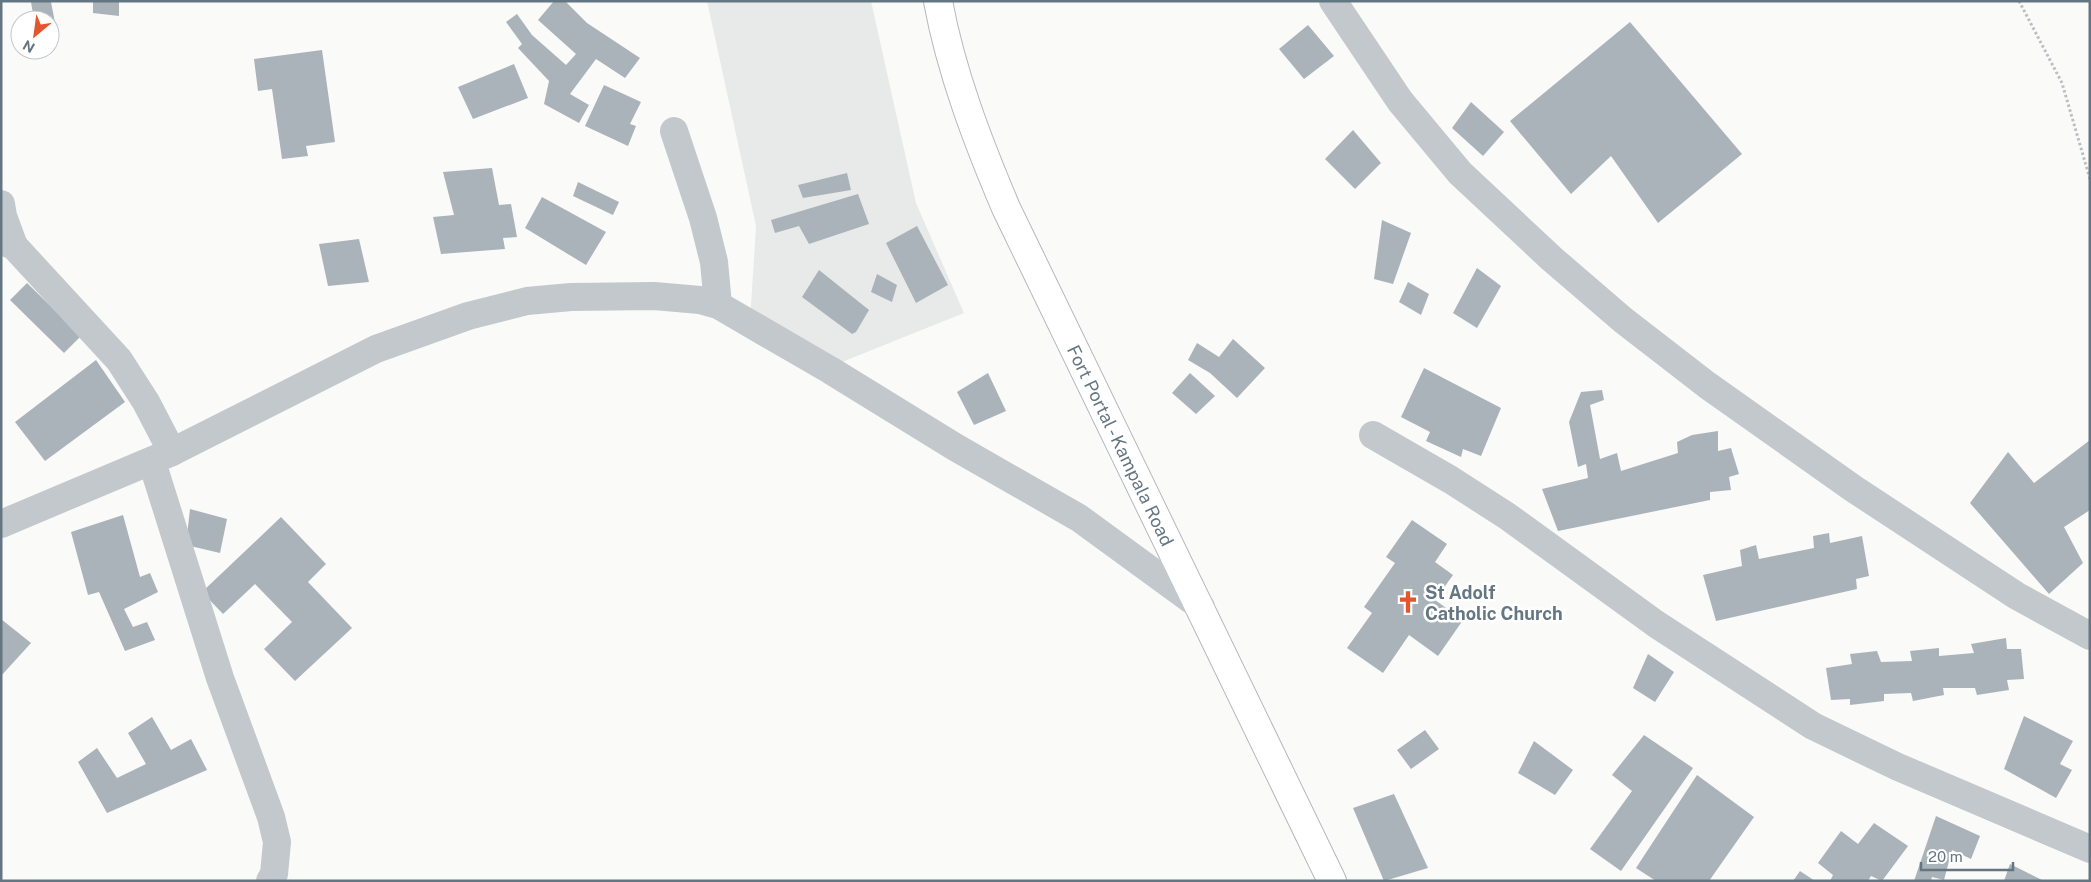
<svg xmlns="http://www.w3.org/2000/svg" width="2091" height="882" font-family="'Public Sans',sans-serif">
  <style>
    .built { fill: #e8e9e9 }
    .building { fill: #aab3b9 }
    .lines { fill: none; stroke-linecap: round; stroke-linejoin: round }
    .trunk-casing { stroke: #b4b9bd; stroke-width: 30 }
    .path { stroke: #bbbfc2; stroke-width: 3; stroke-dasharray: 2.5 2.5; stroke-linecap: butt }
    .minor { stroke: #c3c8cc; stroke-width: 28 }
    .trunk { stroke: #fff; stroke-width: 28 }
    .labels { text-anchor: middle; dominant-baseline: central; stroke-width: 5; stroke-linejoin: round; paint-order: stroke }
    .street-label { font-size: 18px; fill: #657683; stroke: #fff }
    .poi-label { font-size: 18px; font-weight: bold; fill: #657683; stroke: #fff; text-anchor: start }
  </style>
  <rect width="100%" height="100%" fill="#fafaf8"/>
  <polygon class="built" points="707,1 871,1 916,203 964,313 832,366 750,321 756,226"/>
  <g class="building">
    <polygon points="93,1 119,1 119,16 93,13"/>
    <polygon points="554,1 565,1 587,23 640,58 625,78 596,59 570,94 589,105 579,123 544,104 549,81 518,48 522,44 506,22 517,14 532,35 566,65 576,54 538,20"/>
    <polygon points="31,2 51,2 56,28 50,29 50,20 34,20"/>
    <polygon points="1630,22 1742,154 1658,223 1611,156 1571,194 1510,121"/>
    <polygon points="1308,25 1334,56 1304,79 1279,49"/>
    <polygon points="322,50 335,142 306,146 308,156 282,159 272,89 258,91 254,59"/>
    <polygon points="514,64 528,98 473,119 458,87"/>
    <polygon points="604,85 641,102 630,124 636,126 628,146 585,126"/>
    <polygon points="1471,102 1504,132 1483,156 1452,128"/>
    <polygon points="1353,130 1381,163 1355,189 1325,159"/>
    <polygon points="492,168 499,205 511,204 517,237 503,238 505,249 441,254 433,217 454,215 443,172"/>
    <polygon points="847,173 851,190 803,198 798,185"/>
    <polygon points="578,182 619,202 613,215 573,196"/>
    <polygon points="858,194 869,224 809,244 799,226 775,233 771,220"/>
    <polygon points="542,197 606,232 586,265 525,228"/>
    <polygon points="1382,220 1411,233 1393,284 1374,279"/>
    <polygon points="917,226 948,285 916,303 886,243"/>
    <polygon points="359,239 369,282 328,286 319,244"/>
    <polygon points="1477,268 1501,286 1477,328 1453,313"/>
    <polygon points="819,270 869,310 856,332 852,334 802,297"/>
    <polygon points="877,274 897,285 892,302 871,292"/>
    <polygon points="1408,282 1429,294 1421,315 1399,302"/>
    <polygon points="27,283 81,336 64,353 10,300"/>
    <polygon points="1233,339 1265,368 1237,398 1210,373 1188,360 1197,343 1219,357"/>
    <polygon points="96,360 125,402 45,461 15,422"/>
    <polygon points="1424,368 1501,408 1481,456 1463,449 1461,457 1426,441 1430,432 1401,417"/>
    <polygon points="988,373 1006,411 974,425 957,392"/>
    <polygon points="1190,373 1215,396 1196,414 1172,393"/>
    <polygon points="1602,390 1604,400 1590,405 1600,459 1617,453 1621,471 1678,453 1677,442 1692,435 1718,431 1718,451 1731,448 1739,474 1729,477 1731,490 1710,492 1710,500 1558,531 1542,489 1588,478 1586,464 1578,467 1569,422 1581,392"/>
    <polygon points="2090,440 2090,510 2064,527 2083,563 2049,594 1970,503 2008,452 2034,483"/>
    <polygon points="190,509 227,519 220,553 186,545"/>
    <polygon points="123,515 140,577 150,573 158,592 124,609 133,627 147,622 155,640 125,651 99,592 88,595 71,532"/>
    <polygon points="281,517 326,564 308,582 352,628 295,681 264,649 292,622 255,584 223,614 202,592"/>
    <polygon points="1412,520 1447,544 1435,562 1453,575 1435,600 1463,620 1438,656 1409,635 1383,673 1347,648 1372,613 1364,607 1395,563 1386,557"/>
    <polygon points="1829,533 1830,543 1862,536 1869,576 1856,579 1857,589 1716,621 1703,575 1742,566 1740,550 1756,545 1759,559 1814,548 1813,536"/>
    <polygon points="1,619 31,643 1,676"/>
    <polygon points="2006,638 2007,649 2021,649 2024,679 2007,680 2009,690 1977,695 1975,688 1943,688 1944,695 1913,701 1911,693 1884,694 1884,701 1850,705 1850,699 1831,700 1826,668 1852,664 1850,654 1877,651 1881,662 1912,661 1910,651 1939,648 1939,656 1974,653 1971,644"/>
    <polygon points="1648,654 1674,672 1655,702 1633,688"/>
    <polygon points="2024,716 2073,741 2060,764 2072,770 2056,798 2004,769"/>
    <polygon points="152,717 171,750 191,739 207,770 107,813 78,762 97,748 117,778 146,764 128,733"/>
    <polygon points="1425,730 1439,749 1411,769 1397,750"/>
    <polygon points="1644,735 1693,768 1621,871 1590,849 1632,791 1612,775"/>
    <polygon points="1534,741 1573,770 1555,795 1518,773"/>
    <polygon points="1697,775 1754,817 1709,881 1656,881 1636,868"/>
    <polygon points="1394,794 1428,868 1384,881 1353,808"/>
    <polygon points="1936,816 1980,836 1971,859 1952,850 1944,880 1932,877 1931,881 1914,881"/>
    <polygon points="1874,823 1908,846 1882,881 1871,876 1868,881 1830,881 1833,875 1818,863 1841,831 1858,844"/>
    <polygon points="2010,864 2044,881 2004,881"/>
    <polygon points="1800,871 1815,881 1793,881"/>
  </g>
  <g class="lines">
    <defs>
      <g id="trunk">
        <path id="s1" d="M 938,1 C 951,72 978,142 1006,208 L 1332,881"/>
      </g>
    </defs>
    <use href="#trunk" class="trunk-casing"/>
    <polyline class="path" points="2019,1 2062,83 2090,179"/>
    <g class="minor">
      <polyline points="1333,1 1400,101 1460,173 1552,259 1623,320 1707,385 1854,489 2017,596 2090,636"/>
      <polyline points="674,131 703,218 714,262 718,305"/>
      <polyline points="1,204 3,216 14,246"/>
      <polyline points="1,241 14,246 119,360 146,402 172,452"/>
      <polyline points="1373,435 1451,480 1507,516 1656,624 1813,726 1898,767 2090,849"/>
      <polyline points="152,462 220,678 271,817 277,842 274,874 270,881"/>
      <polyline points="1,524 172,452 376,349 468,316 527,301 571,297 654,296 700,300 718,305 830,370 955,447 1079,518 1201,607"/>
    </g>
    <use href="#trunk" class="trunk"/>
  </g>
  <defs>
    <symbol id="church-bare" viewBox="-9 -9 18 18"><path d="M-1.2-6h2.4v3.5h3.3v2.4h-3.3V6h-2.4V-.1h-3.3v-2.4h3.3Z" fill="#e4572e" stroke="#fff" stroke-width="2.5" paint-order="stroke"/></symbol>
  </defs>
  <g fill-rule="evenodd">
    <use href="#church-bare" x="1392" y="586" width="32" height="32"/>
  </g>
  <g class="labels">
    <g class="street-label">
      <text stroke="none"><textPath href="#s1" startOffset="482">Fort Portal - Kampala Road</textPath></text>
    </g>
    <g class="poi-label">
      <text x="1425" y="592">St Adolf<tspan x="1425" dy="21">Catholic Church</tspan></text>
    </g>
  </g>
  <rect width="2091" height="882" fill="none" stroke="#657683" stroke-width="5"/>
  <g transform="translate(35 35) rotate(209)"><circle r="24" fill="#ffffff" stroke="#c1c8cd"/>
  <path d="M0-4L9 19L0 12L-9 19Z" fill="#e4572e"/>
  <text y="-8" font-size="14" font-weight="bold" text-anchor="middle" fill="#657683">N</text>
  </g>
  <path d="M1921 862v8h92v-8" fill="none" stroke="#657683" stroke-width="2.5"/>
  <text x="1928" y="862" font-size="15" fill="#657683" stroke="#ffffff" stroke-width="4" paint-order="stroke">20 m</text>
</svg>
